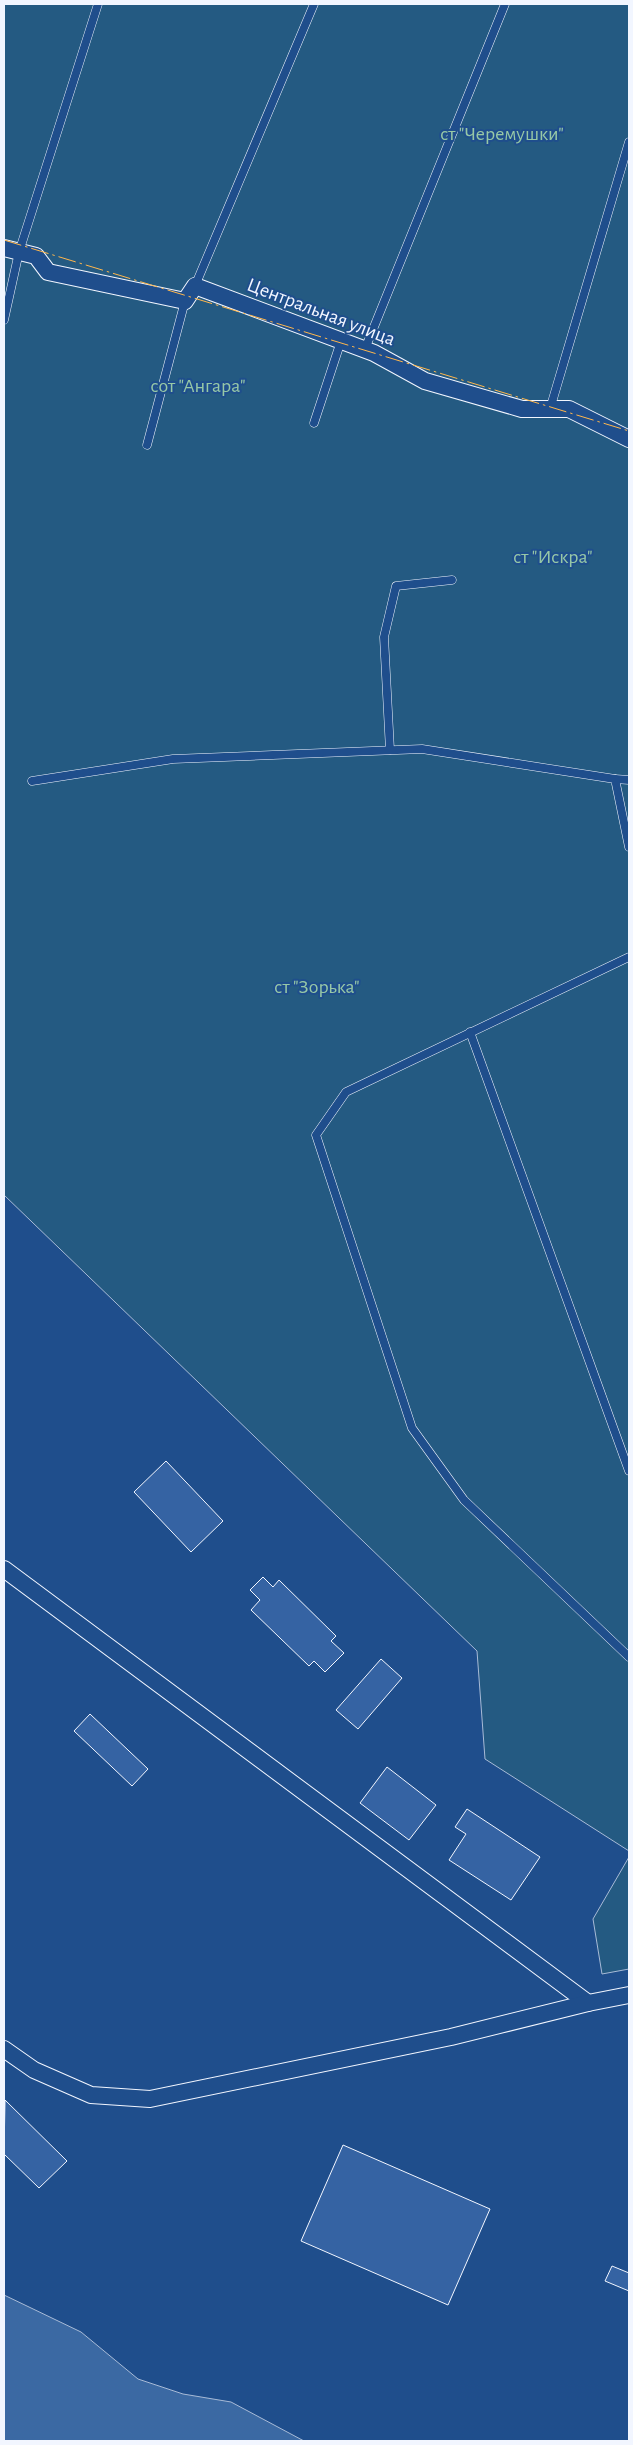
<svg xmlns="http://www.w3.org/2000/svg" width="633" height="2445" font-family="'Alegreya Sans',sans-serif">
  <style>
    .green { fill: #245a82; stroke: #a8bbd7 }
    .water { fill: #3b69a3; stroke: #a8bbd7 }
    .building { fill: #3563a3; stroke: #f2f6ff }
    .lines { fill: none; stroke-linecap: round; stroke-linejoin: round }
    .service-casing { stroke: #f2f6ff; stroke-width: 9 }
    .minor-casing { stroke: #f2f6ff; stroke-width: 18 }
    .service { stroke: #1f4e8c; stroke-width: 8 }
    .minor { stroke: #1f4e8c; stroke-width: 16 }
    .power { stroke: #ffb74d; stroke-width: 1; stroke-dasharray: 18 4 2.5 4; stroke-linecap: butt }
    .labels { text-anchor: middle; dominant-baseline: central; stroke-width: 4; stroke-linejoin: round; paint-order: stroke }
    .park-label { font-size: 20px; fill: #97c8a6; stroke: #1f4e8c }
    .street-label { font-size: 20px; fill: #f2f6ff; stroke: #1f4e8c }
  </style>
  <rect width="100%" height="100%" fill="#1f4e8c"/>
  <g class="green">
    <polygon points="4,4 629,4 629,1851 485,1759 477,1651 4,1195"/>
    <polygon points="629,1857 629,1969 602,1974 593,1919"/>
  </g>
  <polygon class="water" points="4,2295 81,2332 138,2379 183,2394 231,2402 304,2441 4,2441"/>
  <g class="building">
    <polygon points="166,1461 223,1521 191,1552 134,1492"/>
    <polygon points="263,1577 273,1587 279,1580 336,1636 331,1641 344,1653 325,1672 314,1661 309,1666 251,1610 260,1600 250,1590"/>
    <polygon points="381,1659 402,1678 358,1729 336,1710"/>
    <polygon points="90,1714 148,1769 132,1786 74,1731"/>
    <polygon points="387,1767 436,1805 409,1840 360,1803"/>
    <polygon points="467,1809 540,1857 511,1900 449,1860 466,1834 455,1827"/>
    <polygon points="5,2100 67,2161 39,2188 4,2154"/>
    <polygon points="343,2145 490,2209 448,2305 301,2241"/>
    <polygon points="612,2266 629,2273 629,2291 605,2281"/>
  </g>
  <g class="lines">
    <defs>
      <g id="service">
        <polyline points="195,286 314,4"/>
        <polyline points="4,320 19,252 98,4"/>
        <polyline points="365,349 505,4"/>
        <polyline points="550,409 629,142"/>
        <polyline points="314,423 341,341"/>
        <polyline points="147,445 185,301"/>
        <polyline points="390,750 384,637 396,586 452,580"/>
        <polyline points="615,779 629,780"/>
        <polyline points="32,781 173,759 422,749 615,779 629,847"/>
        <polyline points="629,957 346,1092 316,1135 412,1428 464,1500 629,1657"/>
        <polyline points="470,1032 629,1471"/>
      </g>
      <g id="minor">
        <polyline points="4,248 36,256 48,272 185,301 195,286 374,353 425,381 522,409 569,409 629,439"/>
        <polyline points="4,1569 588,2003"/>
        <polyline points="4,2049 34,2070 91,2095 150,2099 451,2037 588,2003 629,1995"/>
      </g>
    </defs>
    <use href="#service" class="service-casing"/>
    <use href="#minor" class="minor-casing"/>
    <use href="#service" class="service"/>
    <use href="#minor" class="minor"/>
    <polyline class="power" points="4,240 629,431"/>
  </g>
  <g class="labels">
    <g class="park-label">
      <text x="502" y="134">ст "Черемушки"</text>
      <text x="198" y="386">сот "Ангара"</text>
      <text x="553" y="557">ст "Искра"</text>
      <text x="317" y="987">ст "Зорька"</text>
    </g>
    <g class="street-label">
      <text transform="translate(321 312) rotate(21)">Центральная улица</text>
    </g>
  </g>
  <rect width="633" height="2445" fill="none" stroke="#f2f6ff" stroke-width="10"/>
</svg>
